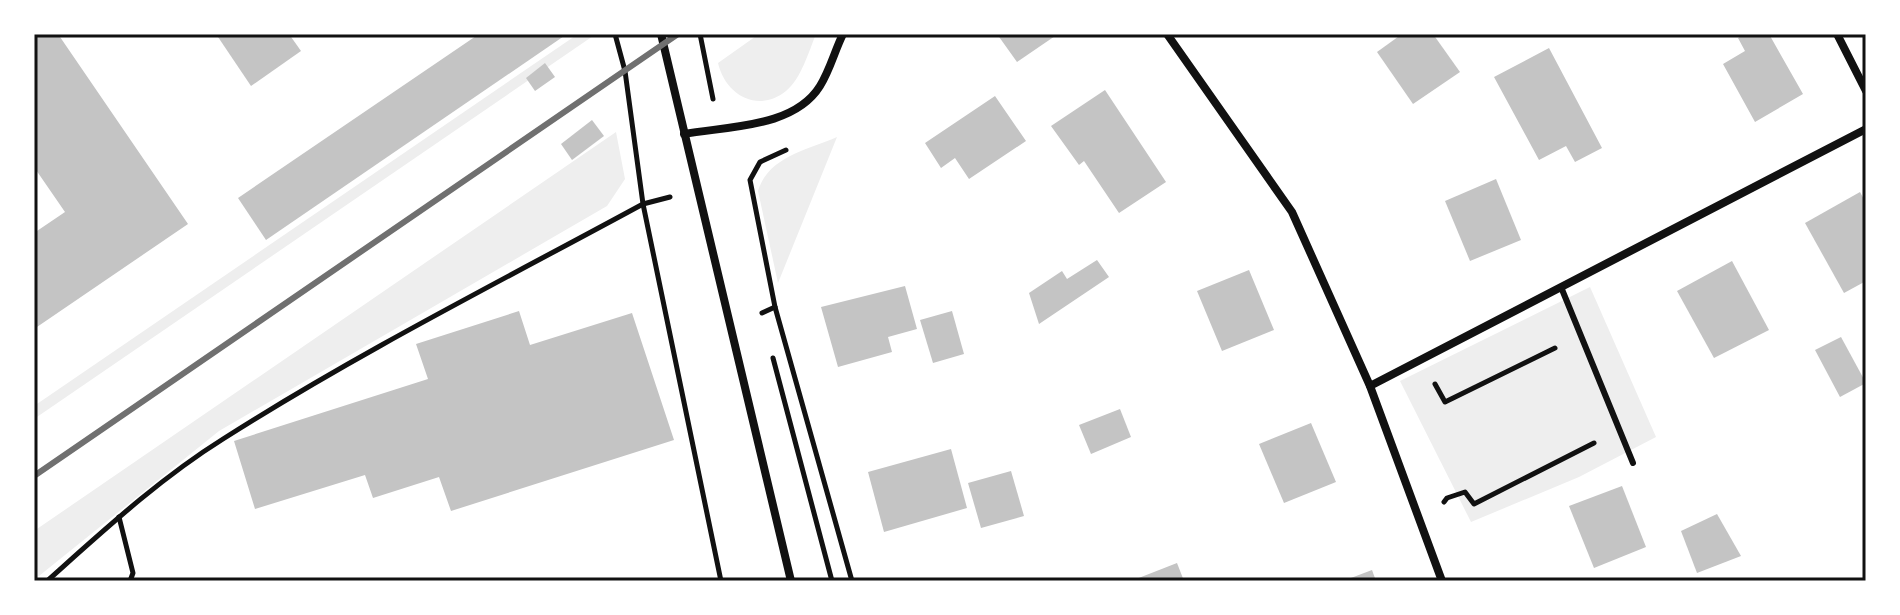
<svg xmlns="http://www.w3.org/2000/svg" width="1900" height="615" font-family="Lora,serif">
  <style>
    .green { fill: #eee }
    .building { fill: #c4c4c4 }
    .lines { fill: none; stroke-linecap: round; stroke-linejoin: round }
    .path { stroke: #111; stroke-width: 5 }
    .service { stroke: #111; stroke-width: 6 }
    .minor { stroke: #111; stroke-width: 8 }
    .rail { stroke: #707070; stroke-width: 6 }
    .neatline { fill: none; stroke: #111; stroke-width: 3 }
  </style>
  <rect width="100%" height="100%" fill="#fff"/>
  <g class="green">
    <polygon points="578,34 596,34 34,419 34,406"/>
    <path d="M 759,34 L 816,34 C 809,51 801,79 786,91 C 757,114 725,94 718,63 Z"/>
    <polygon points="616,132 625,179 607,206 219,431 34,580 34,531"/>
    <path d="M 837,137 L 778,283 L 758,191 C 768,157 807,150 837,137 Z"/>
    <polygon points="1590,287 1656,437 1579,477 1471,522 1400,381"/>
  </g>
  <g class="building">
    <polygon points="34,34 58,34 188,224 34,329 34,233 65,212 34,167"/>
    <polygon points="216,34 289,34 301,51 251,86"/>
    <polygon points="479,34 567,34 266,240 238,198"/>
    <polygon points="997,34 1058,34 1017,62"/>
    <polygon points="1402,34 1433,34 1460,72 1413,104 1377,52"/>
    <polygon points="1745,34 1769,34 1803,94 1755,122 1723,64 1745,51 1738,38"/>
    <polygon points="1549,48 1602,148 1575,162 1566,146 1539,160 1494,77"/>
    <polygon points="545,63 555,77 535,91 526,78"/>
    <polygon points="1105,90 1166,182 1119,213 1084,161 1079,165 1051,126"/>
    <polygon points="995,96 1026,141 969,179 955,158 941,168 925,143"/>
    <polygon points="592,120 604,136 572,160 561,144"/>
    <polygon points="1496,179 1521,240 1470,261 1445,201"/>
    <polygon points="1860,192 1866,203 1866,281 1844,293 1805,223"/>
    <polygon points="1097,260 1109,277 1039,324 1029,293 1062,271 1067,279"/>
    <polygon points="1732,261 1769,330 1714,358 1677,291"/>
    <polygon points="1249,270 1274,330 1222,351 1197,291"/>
    <polygon points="905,286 917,329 888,337 892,352 838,367 821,307"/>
    <polygon points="519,311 530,345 632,313 674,440 451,511 439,477 373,498 365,475 255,509 234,441 428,379 416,344"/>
    <polygon points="952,311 964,354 933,363 920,320"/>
    <polygon points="1841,337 1866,383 1840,397 1815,350"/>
    <polygon points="1120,409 1131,437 1091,454 1079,425"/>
    <polygon points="1311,423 1336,482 1284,503 1259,444"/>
    <polygon points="951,449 967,508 884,532 868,472"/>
    <polygon points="1011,471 1024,516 981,528 968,483"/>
    <polygon points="1622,486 1646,547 1594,568 1569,506"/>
    <polygon points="1717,514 1741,556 1697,573 1681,531"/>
    <polygon points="1177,563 1184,581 1131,581"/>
    <polygon points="1372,570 1376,581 1343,581"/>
  </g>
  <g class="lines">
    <g class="path">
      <polyline points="615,34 625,71 643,204 721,581"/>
      <polyline points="700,34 713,99"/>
      <polyline points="786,150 760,162 750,180 775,307 852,581"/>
      <polyline points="762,313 775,307"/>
      <polyline points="773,358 832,581"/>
      <polyline points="1435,384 1445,402 1555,348"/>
      <polyline points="1444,502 1447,498 1465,492 1474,504 1594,443"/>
      <polyline points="119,517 133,573 130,581"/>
      <path d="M 47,581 C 103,531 159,479 223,439 C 358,353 503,280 643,204 L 670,197"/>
    </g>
    <polyline class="service" points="1561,287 1633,463"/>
    <g class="minor">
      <polyline points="661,34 791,581"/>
      <polyline points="1167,34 1292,212 1370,386 1442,581"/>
      <polyline points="1837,34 1866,91"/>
      <path d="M 684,134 C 728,126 794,128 820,86 C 830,70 835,50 843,34"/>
      <polyline points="1370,386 1866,129"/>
    </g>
    <polyline class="rail" points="34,476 678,34"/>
  </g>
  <rect width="1900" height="615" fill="none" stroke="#ffffff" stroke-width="72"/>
  <rect x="36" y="36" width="1828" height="543" class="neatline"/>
</svg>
